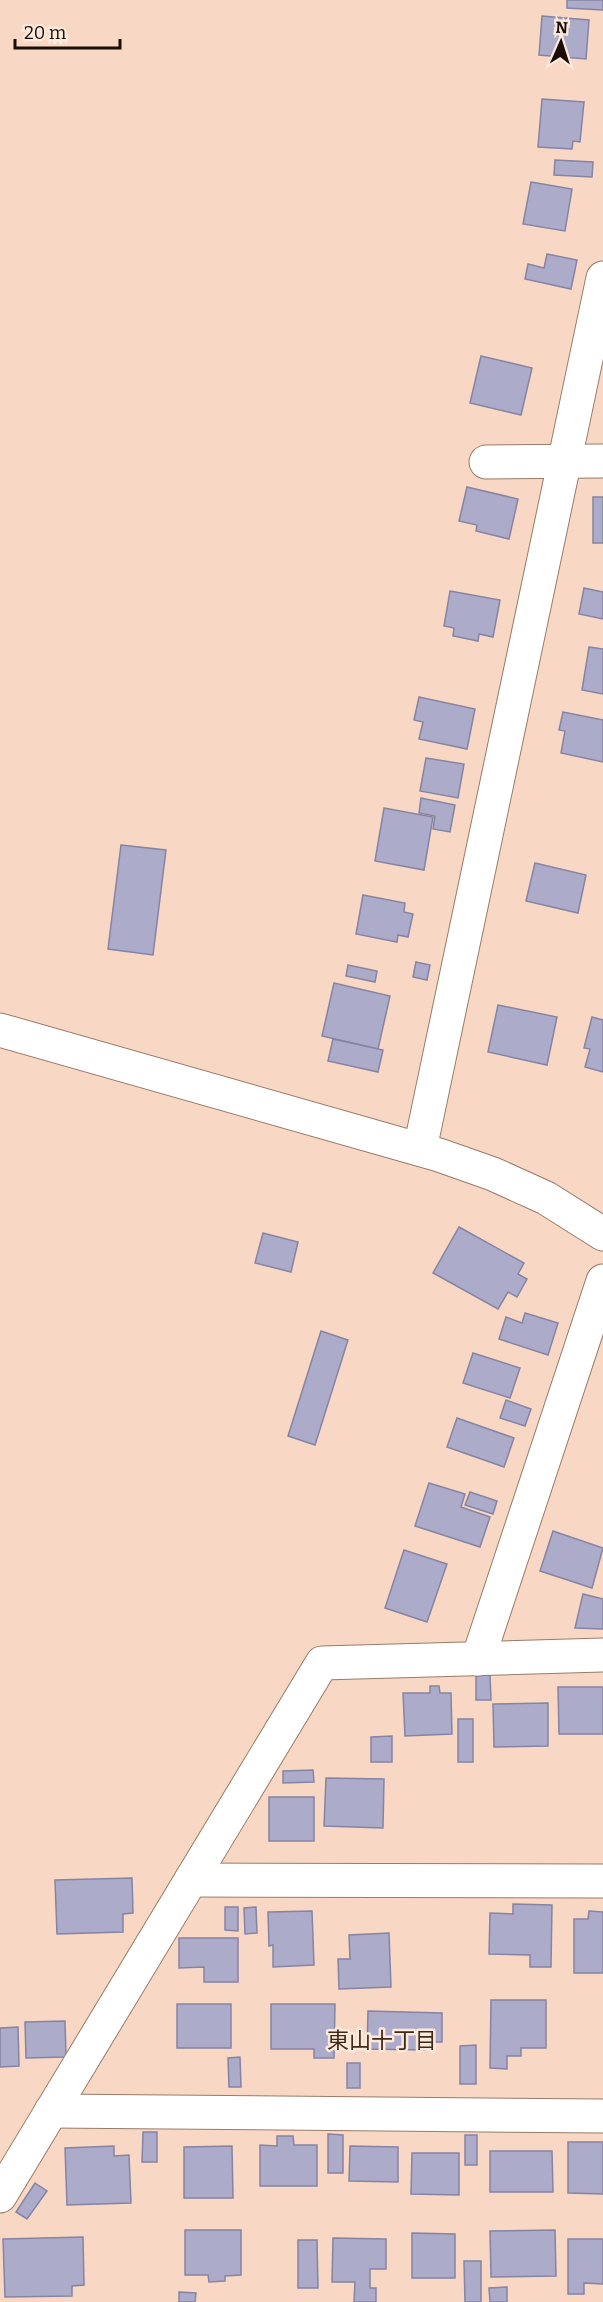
<svg xmlns="http://www.w3.org/2000/svg" width="603" height="2302" font-family="Bitter,'Noto Sans JP',serif">
  <style>
    .building { fill: #adabca; stroke: #8684a2; stroke-width: 1.5 }
    .lines { fill: none; stroke-linecap: round; stroke-linejoin: round }
    .minor-casing { stroke: #987b69; stroke-width: 35 }
    .tertiary-casing { stroke: #987b69; stroke-width: 35 }
    .minor { stroke: #fff; stroke-width: 33 }
    .tertiary { stroke: #fff; stroke-width: 33 }
    .labels { text-anchor: middle; dominant-baseline: central; stroke-width: 5; stroke-linejoin: round; paint-order: stroke }
    .neighbourhood-label { font-size: 22px; fill: #412919; stroke: #fce9dd }
  </style>
  <rect width="100%" height="100%" fill="#f8d8c5"/>
  <g class="building">
    <polygon points="567,0 603,0 603,10 567,8"/>
    <polygon points="542,16 589,20 586,59 539,55"/>
    <polygon points="542,99 584,102 580,142 573,141 572,149 538,147"/>
    <polygon points="555,160 593,162 592,177 554,175"/>
    <polygon points="531,182 572,189 565,231 523,224"/>
    <polygon points="547,254 577,260 571,289 525,279 528,264 544,268"/>
    <polygon points="481,356 532,368 521,415 470,403"/>
    <polygon points="467,487 518,499 509,539 476,531 477,525 459,521"/>
    <rect x="593" y="497" width="10" height="46"/>
    <polygon points="584,588 603,592 603,619 579,614"/>
    <polygon points="450,591 500,600 493,637 479,634 478,641 453,636 454,628 444,626"/>
    <polygon points="589,647 603,649 603,694 582,690"/>
    <polygon points="419,697 475,709 467,749 419,739 423,722 414,720"/>
    <polygon points="563,712 603,720 603,762 561,753 565,731 559,730"/>
    <polygon points="426,758 464,764 458,798 420,791"/>
    <polygon points="421,798 455,805 450,832 433,829 435,816 419,813"/>
    <polygon points="384,808 433,817 424,870 375,861"/>
    <polygon points="121,845 166,850 153,955 108,949"/>
    <polygon points="535,863 586,875 578,913 526,901"/>
    <polygon points="363,895 405,903 404,912 413,914 408,937 398,935 397,942 356,934"/>
    <polygon points="416,962 430,965 427,980 413,977"/>
    <polygon points="348,965 377,971 375,982 346,976"/>
    <polygon points="334,983 390,996 378,1049 322,1036"/>
    <polygon points="498,1005 557,1017 547,1065 488,1052"/>
    <polygon points="592,1017 603,1020 603,1072 585,1067 590,1049 584,1048"/>
    <polygon points="333,1039 383,1050 378,1072 328,1061"/>
    <polygon points="459,1227 524,1263 518,1274 527,1279 517,1297 508,1292 498,1309 433,1273"/>
    <polygon points="263,1233 298,1242 291,1272 255,1263"/>
    <polygon points="525,1313 558,1323 548,1355 499,1339 506,1317 522,1323"/>
    <polygon points="321,1331 348,1340 315,1445 288,1436"/>
    <polygon points="473,1353 520,1368 510,1398 463,1383"/>
    <polygon points="506,1400 531,1409 525,1426 500,1418"/>
    <polygon points="457,1418 514,1438 504,1467 447,1447"/>
    <polygon points="429,1483 465,1494 461,1507 490,1517 480,1547 415,1526"/>
    <polygon points="470,1492 497,1501 493,1514 465,1505"/>
    <polygon points="553,1531 603,1548 592,1588 540,1571"/>
    <polygon points="404,1550 447,1564 427,1622 385,1608"/>
    <polygon points="583,1594 603,1599 603,1629 575,1628"/>
    <polygon points="476,1675 490,1675 491,1700 476,1700"/>
    <polygon points="430,1686 439,1686 440,1693 451,1693 452,1734 405,1736 403,1693 430,1693"/>
    <polygon points="558,1687 603,1687 603,1734 559,1734"/>
    <polygon points="548,1703 548,1746 494,1747 493,1704"/>
    <rect x="458" y="1719" width="15" height="43"/>
    <polygon points="392,1736 392,1762 371,1762 371,1737"/>
    <polygon points="313,1770 314,1782 283,1783 283,1771"/>
    <polygon points="326,1778 384,1779 383,1828 324,1826"/>
    <rect x="269" y="1797" width="45" height="44"/>
    <polygon points="132,1878 133,1913 123,1914 123,1932 57,1934 55,1880"/>
    <polygon points="513,1904 552,1905 551,1967 530,1967 530,1955 489,1954 490,1913 513,1914"/>
    <polygon points="225,1907 238,1907 238,1931 225,1930"/>
    <polygon points="256,1907 257,1933 245,1934 244,1908"/>
    <polygon points="312,1911 314,1965 273,1967 273,1945 269,1946 268,1912"/>
    <polygon points="589,1911 603,1912 603,1973 574,1973 574,1919 588,1919"/>
    <polygon points="389,1933 391,1987 339,1989 338,1959 350,1959 349,1935"/>
    <polygon points="179,1938 238,1938 238,1982 204,1982 204,1967 179,1968"/>
    <polygon points="491,2000 546,2000 546,2048 521,2048 521,2056 507,2056 507,2069 490,2068"/>
    <rect x="177" y="2004" width="54" height="44"/>
    <polygon points="271,2004 335,2004 334,2058 314,2058 314,2049 271,2049"/>
    <polygon points="368,2011 442,2013 442,2042 425,2042 425,2050 367,2049"/>
    <polygon points="65,2021 66,2057 26,2058 25,2022"/>
    <polygon points="18,2027 19,2066 0,2067 0,2028"/>
    <polygon points="476,2045 476,2084 460,2084 460,2046"/>
    <polygon points="240,2057 241,2087 229,2087 228,2058"/>
    <rect x="347" y="2063" width="13" height="25"/>
    <polygon points="143,2132 157,2132 157,2162 142,2162"/>
    <polygon points="328,2134 343,2135 343,2173 328,2173"/>
    <rect x="465" y="2135" width="12" height="30"/>
    <polygon points="277,2136 293,2136 294,2145 317,2145 317,2186 260,2186 260,2145 277,2146"/>
    <polygon points="568,2142 603,2142 603,2194 568,2193"/>
    <polygon points="114,2146 114,2156 129,2155 131,2203 67,2205 65,2148"/>
    <polygon points="232,2146 233,2198 184,2198 184,2147"/>
    <polygon points="350,2146 398,2147 398,2182 349,2181"/>
    <polygon points="490,2151 552,2151 553,2192 490,2192"/>
    <polygon points="412,2153 459,2153 459,2195 411,2194"/>
    <polygon points="35,2183 47,2191 27,2219 16,2212"/>
    <polygon points="185,2230 241,2230 241,2275 225,2276 225,2281 209,2282 208,2275 185,2275"/>
    <polygon points="555,2230 556,2276 491,2277 490,2231"/>
    <polygon points="412,2233 455,2234 455,2278 412,2278"/>
    <polygon points="83,2237 84,2285 72,2286 72,2296 5,2297 3,2239"/>
    <polygon points="333,2238 386,2239 386,2269 370,2269 370,2288 376,2288 376,2302 354,2302 355,2282 332,2282"/>
    <polygon points="568,2239 603,2239 603,2284 584,2283 584,2294 568,2294"/>
    <polygon points="298,2240 317,2240 318,2288 298,2288"/>
    <polygon points="464,2261 481,2261 481,2302 465,2302"/>
    <polygon points="507,2287 507,2302 490,2302 489,2288"/>
    <polygon points="179,2292 196,2293 195,2302 179,2302"/>
  </g>
  <g class="lines">
    <defs>
      <g id="minor">
        <polyline points="486,462 603,461"/>
        <polyline points="420,1149 603,278"/>
        <polyline points="478,1659 603,1281"/>
        <polyline points="191,1880 603,1881"/>
        <polyline points="51,2111 603,2116"/>
        <polyline points="0,2196 322,1663 603,1655"/>
      </g>
      <polyline id="tertiary" points="0,1030 439,1155 493,1174 546,1198 603,1234"/>
    </defs>
    <use href="#minor" class="minor-casing"/>
    <use href="#tertiary" class="tertiary-casing"/>
    <use href="#minor" class="minor"/>
    <use href="#tertiary" class="tertiary"/>
  </g>
  <g class="labels">
    <g class="neighbourhood-label">
      <text x="382" y="2040">東山十丁目</text>
    </g>
  </g>
  <g transform="translate(561 42) rotate(3)" stroke="#fce9dd" stroke-width="4.5" paint-order="stroke">
  <path d="M0-4.5L10 22L0 15L-10 22Z" fill="#180d07"/>
  <text y="-9" font-size="16" font-weight="bold" text-anchor="middle" fill="#180d07">N</text>
  </g>
  <path d="M15 39v9h105v-9" fill="none" stroke="#180d07" stroke-width="3"/>
  <text x="24" y="39" font-size="18" fill="#180d07" stroke="#fce9dd" stroke-width="4.5" paint-order="stroke">20 m</text>
</svg>
